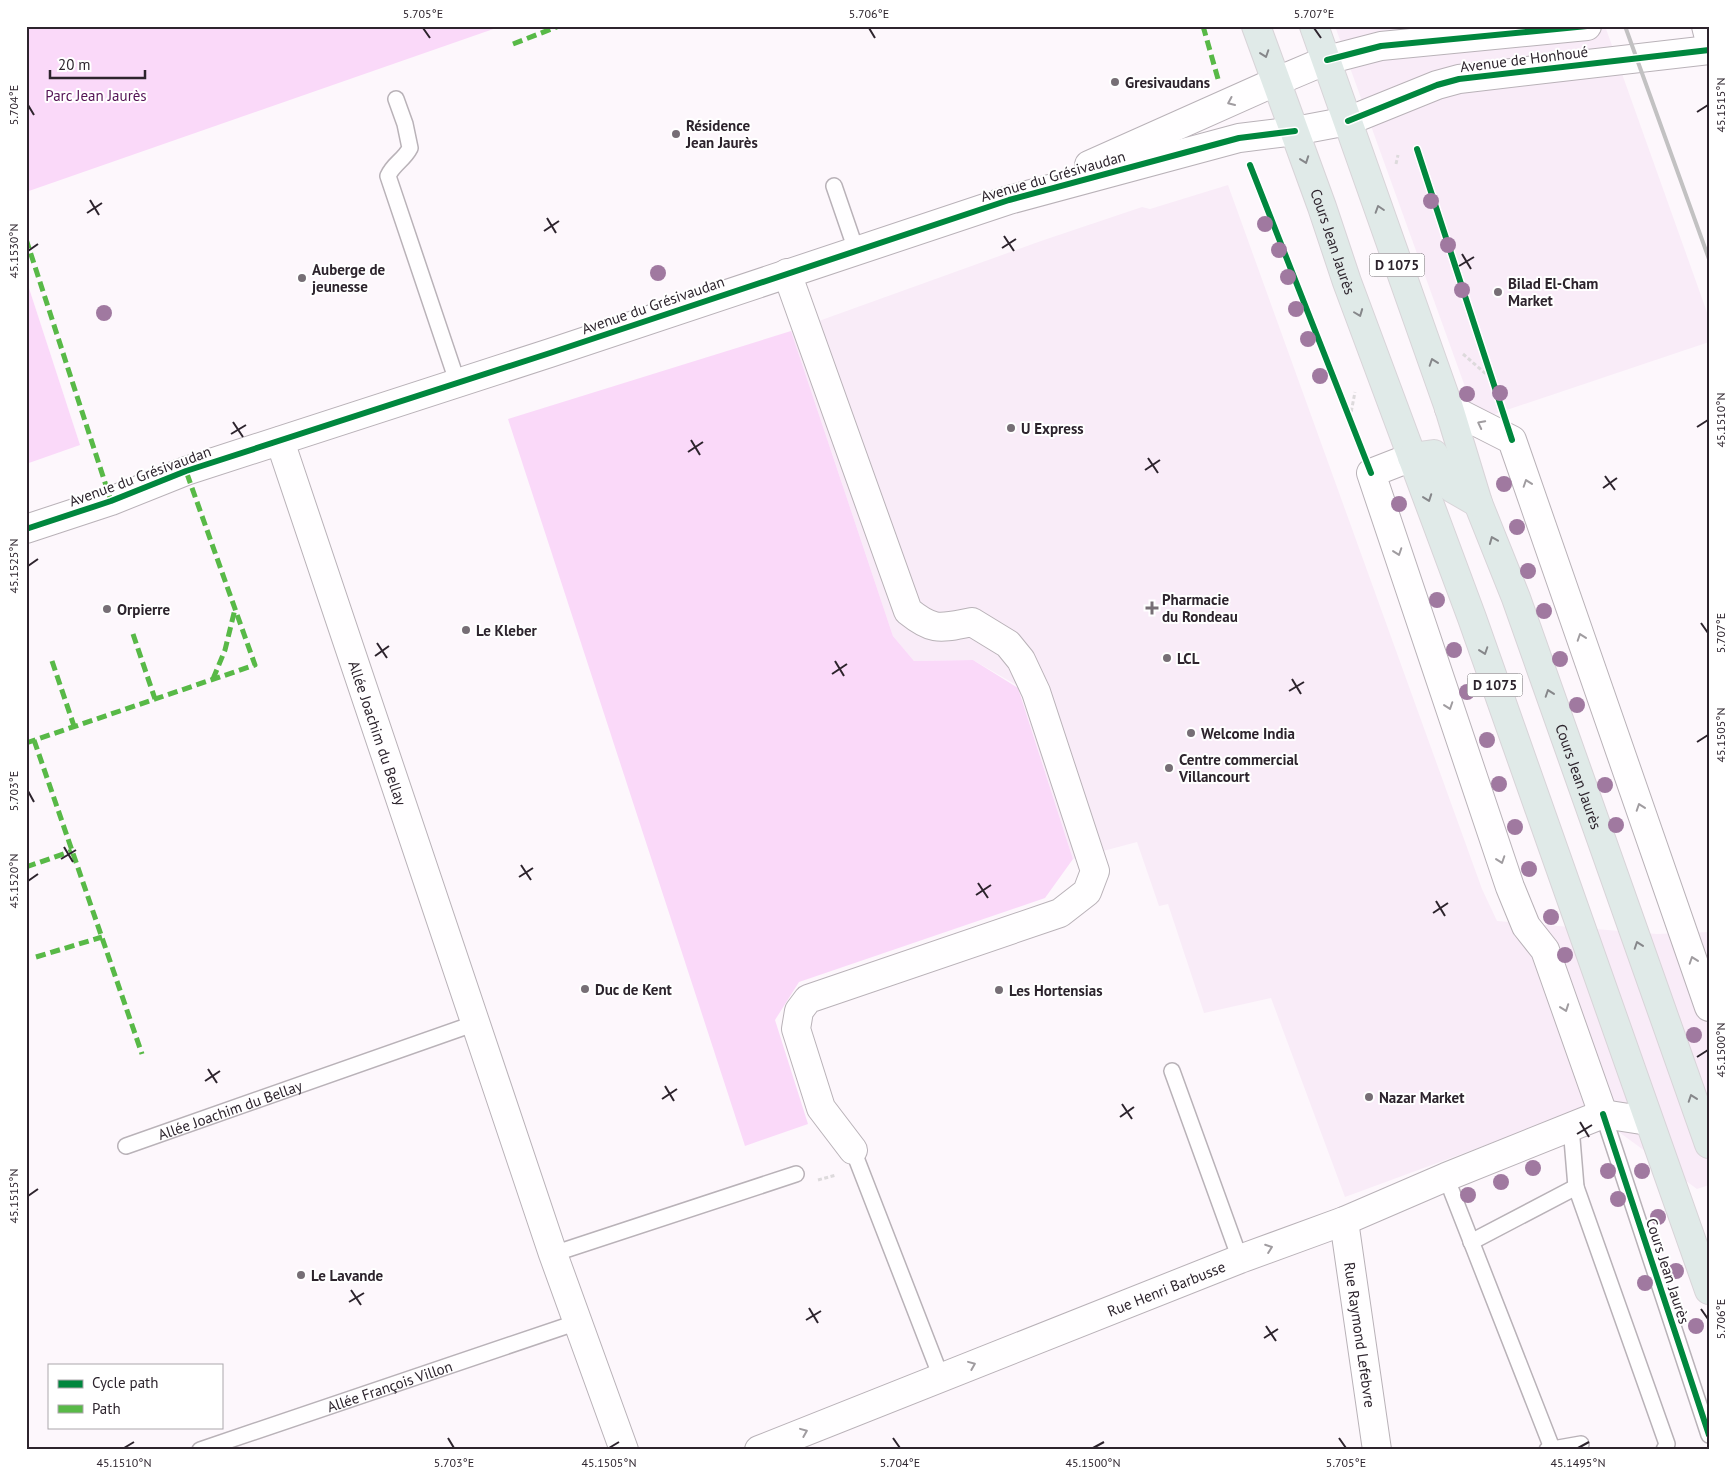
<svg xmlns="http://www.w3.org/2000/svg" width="1735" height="1476" font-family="'PT Sans',sans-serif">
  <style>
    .built { fill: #f9ecf8 }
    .green { fill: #fad9f9 }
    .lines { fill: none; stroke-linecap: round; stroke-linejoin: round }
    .service-casing { stroke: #b9b2b8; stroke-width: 18 }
    .minor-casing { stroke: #b9b2b8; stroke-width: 30 }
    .secondary-casing { stroke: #b9b2b8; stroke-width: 30 }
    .primary-casing { stroke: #d8d4d8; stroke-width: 30 }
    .path { stroke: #dddadc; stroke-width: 3; stroke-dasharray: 4 2.5; stroke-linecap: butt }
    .service { stroke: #fffeff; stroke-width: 15 }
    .minor { stroke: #fffeff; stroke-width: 28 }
    .secondary { stroke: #fffeff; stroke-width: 28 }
    .primary { stroke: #e0eae8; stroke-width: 28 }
    .rail { stroke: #c2c1c2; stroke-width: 4 }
    .quiet { stroke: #58b947; stroke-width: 5; stroke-dasharray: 10 5; stroke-linecap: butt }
    .cycleway-casing { stroke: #fff; stroke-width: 9 }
    .cycleway { stroke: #00873e; stroke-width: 6 }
    .tree { fill: #a079a0 }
    .oneway { stroke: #86878a }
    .oneway2 { stroke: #a09ca0 }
    .ticks { fill: none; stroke: #2d242d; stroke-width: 2 }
    .poi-dot { fill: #766e75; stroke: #fff; stroke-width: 2 }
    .labels { text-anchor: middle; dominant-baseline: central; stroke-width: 4; stroke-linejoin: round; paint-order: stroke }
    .shield { fill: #fff; stroke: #6c666c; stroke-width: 1 }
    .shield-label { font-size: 14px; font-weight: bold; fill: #2d242d }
    .street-label { font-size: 15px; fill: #2d242d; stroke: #fff }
    .poi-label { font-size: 15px; font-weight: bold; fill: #2d242d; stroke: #fff; text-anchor: start }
    .park-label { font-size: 15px; fill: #531254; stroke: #fff }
    .neatline { fill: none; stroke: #2d242d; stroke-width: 2 }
    .ticks-label { font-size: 12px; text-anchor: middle; fill: #2d242d }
  </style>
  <rect width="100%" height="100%" fill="#fdf7fc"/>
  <g class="built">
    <polygon points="1335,26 1605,26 1709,318 1709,342 1477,420"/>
    <polygon points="1228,185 1482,889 1497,921 1657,934 1709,932 1709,1185 1697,1189 1586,1108 1345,1197 1271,998 1204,1013 1168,904 1159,906 1137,842 1073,859 1018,686 973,660 914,661 893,636 791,331 1041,241 1142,207 1150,209"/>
  </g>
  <g class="green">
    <polygon points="26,26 502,26 26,192"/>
    <polygon points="26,279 80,445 26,464"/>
    <polygon points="791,331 893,636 914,661 973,660 1018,688 1073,859 1045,898 799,982 775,1020 808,1124 745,1146 508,419"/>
  </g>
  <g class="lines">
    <defs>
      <g id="service">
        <path d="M 396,99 L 405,124 L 410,148 C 404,160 393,164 388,176 L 458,384"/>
        <polyline points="834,186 856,250"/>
        <polyline points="1172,1071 1240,1259"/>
        <polyline points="1603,1114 1709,1435"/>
        <polyline points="1571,1127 1576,1187 1667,1444 1664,1450"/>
        <path id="s1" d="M 126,1146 L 476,1023"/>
        <polyline points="853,1150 941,1377"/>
        <polyline points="1446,1177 1552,1448"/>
        <polyline points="1471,1242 1576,1187"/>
        <polyline points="553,1254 796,1174"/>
        <path id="s2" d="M 200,1450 L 578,1322"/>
        <polyline points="1547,1450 1581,1444"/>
      </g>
      <g id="minor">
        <polyline points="1706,26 1709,38"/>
        <polyline points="1089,165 1275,82"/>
        <path d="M 787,273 L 908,611 C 934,632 940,628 972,622 L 1008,644 L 1021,660 L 1036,692 L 1095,871 L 1087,892 L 1060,913 L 808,999 L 799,1011 L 796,1029 L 821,1108 L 853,1150"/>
        <polyline points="1449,408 1512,440 1709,1007"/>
        <path id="s3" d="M 280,441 L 553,1254 L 624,1450"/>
        <polyline points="1412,457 1371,473 1510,887 1526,926 1545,950 1603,1114"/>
        <polyline points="26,529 111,501 186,471 550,353 1009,200 1239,138 1295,131"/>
        <path id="s4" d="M 1344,1221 L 1377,1450"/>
        <path id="s5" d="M 759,1450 L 1240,1259 L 1344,1221 L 1446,1177 L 1603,1114 L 1648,1121"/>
      </g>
      <g id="secondary">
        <polyline points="1275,82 1327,60 1381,46 1587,26"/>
        <polyline points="1295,131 1348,121 1437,85 1459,79 1709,50"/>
      </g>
      <g id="primary">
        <path id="s6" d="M 1256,26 L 1322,207 L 1347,282 L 1472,618 L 1709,1290"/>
        <path id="s7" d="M 1314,26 L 1449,408 L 1478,503 L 1516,598 L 1709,1144"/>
        <polyline points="1412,457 1434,454 1452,488 1478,503"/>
      </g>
    </defs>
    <use href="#service" class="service-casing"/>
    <use href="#minor" class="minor-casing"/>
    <use href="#secondary" class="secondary-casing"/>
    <use href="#primary" class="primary-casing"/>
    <g class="path">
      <polyline points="1396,164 1398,155"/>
      <polyline points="1463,354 1493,380"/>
      <polyline points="1350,418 1355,392"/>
      <polyline points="818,1180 836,1175"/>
    </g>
    <use href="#service" class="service"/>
    <use href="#minor" class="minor"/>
    <use href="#secondary" class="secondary"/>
    <use href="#primary" class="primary"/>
    <polyline class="rail" points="1625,26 1709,259"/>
    <g class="quiet">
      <polyline points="1203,26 1218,79"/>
      <polyline points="513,44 559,26"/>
      <polyline points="26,239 111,501"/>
      <polyline points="133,634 155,699"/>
      <polyline points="52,661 74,726"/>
      <polyline points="213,679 225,650 235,609"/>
      <polyline points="34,740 142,1054"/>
      <polyline points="26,743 255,665 186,471"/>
      <polyline points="26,867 72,851"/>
      <polyline points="36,957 102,937"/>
    </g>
    <defs>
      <g id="cycleway">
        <polyline points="1327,60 1381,46 1587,26"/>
        <polyline points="1348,121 1437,85 1459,79 1709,50"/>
        <polyline points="1417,149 1512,440"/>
        <polyline points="1250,165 1371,473"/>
        <polyline points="26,529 111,501 186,471 550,353 1009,200 1239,138 1295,131"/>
        <polyline points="1603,1114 1709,1435"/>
      </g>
    </defs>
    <use href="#cycleway" class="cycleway-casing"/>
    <use href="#cycleway" class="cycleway"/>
  </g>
  <g class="tree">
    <circle cx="1431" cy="201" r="8"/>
    <circle cx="1265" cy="224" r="8"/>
    <circle cx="1448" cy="245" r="8"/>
    <circle cx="1279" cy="250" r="8"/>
    <circle cx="658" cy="273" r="8"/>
    <circle cx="1288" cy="277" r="8"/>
    <circle cx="1462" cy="290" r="8"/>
    <circle cx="1296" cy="309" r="8"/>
    <circle cx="104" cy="313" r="8"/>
    <circle cx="1308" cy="339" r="8"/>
    <circle cx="1320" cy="376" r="8"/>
    <circle cx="1500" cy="393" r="8"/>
    <circle cx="1467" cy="394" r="8"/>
    <circle cx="1504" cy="484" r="8"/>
    <circle cx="1399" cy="504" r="8"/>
    <circle cx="1517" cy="527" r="8"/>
    <circle cx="1528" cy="571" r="8"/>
    <circle cx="1437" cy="600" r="8"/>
    <circle cx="1544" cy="611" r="8"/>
    <circle cx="1454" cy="650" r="8"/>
    <circle cx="1560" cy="659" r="8"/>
    <circle cx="1467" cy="692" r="8"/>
    <circle cx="1577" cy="705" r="8"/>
    <circle cx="1487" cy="740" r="8"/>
    <circle cx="1499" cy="784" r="8"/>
    <circle cx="1605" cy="785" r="8"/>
    <circle cx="1616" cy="825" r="8"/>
    <circle cx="1515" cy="827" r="8"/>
    <circle cx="1529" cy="869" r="8"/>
    <circle cx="1551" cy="917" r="8"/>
    <circle cx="1565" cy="955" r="8"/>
    <circle cx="1694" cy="1035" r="8"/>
    <circle cx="1533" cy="1168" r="8"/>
    <circle cx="1608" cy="1171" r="8"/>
    <circle cx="1642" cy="1171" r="8"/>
    <circle cx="1501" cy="1182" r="8"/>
    <circle cx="1468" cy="1195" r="8"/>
    <circle cx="1618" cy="1199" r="8"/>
    <circle cx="1658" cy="1217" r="8"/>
    <circle cx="1676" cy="1271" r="8"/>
    <circle cx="1645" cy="1283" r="8"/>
    <circle cx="1696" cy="1326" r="8"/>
  </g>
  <defs><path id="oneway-chevron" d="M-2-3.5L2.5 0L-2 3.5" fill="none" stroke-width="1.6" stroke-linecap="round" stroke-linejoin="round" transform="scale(1.25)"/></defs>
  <g class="oneway">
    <use href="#oneway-chevron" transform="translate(1265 54) rotate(71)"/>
    <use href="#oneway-chevron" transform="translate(1305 160) rotate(70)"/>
    <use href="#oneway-chevron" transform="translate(1379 209) rotate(-108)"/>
    <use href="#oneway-chevron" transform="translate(1359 313) rotate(69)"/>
    <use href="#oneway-chevron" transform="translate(1433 362) rotate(-109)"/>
    <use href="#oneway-chevron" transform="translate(1428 498) rotate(70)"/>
    <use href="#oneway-chevron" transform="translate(1493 540) rotate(-112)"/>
    <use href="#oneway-chevron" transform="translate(1484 651) rotate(71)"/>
    <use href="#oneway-chevron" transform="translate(1549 693) rotate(-109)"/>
    <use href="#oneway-chevron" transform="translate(1638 945) rotate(-109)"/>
    <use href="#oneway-chevron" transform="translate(1692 1098) rotate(-109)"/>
  </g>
  <g class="oneway2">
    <use href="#oneway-chevron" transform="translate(1231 102) rotate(156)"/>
    <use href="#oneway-chevron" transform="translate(1481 424) rotate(-153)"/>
    <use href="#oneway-chevron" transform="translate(1527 483) rotate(-109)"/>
    <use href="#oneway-chevron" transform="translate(1398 552) rotate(71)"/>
    <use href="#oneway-chevron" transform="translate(1581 637) rotate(-109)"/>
    <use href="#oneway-chevron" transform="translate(1449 706) rotate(71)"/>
    <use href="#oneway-chevron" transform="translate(1640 807) rotate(-109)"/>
    <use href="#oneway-chevron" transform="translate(1501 860) rotate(71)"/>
    <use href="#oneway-chevron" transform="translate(1693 960) rotate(-109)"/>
    <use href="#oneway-chevron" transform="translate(1565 1008) rotate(70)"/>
    <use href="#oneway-chevron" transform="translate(1269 1248) rotate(-20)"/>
    <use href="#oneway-chevron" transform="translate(972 1365) rotate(-22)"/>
    <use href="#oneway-chevron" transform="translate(804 1432) rotate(-22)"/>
  </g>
  <path class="ticks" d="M 423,28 L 430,38M 869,28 L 875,38M 1314,28 L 1321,38M 28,105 L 34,115M 1697,112 L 1708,105M 90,200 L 99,215M 87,213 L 102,203M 547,218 L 556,233M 544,231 L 559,221M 1004,236 L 1014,251M 1002,248 L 1016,239M 28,251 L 38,244M 1462,254 L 1471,269M 1459,266 L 1474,257M 233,422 L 243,437M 1697,427 L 1708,420M 231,434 L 246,425M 691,440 L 700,455M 688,452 L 703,442M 1148,458 L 1158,473M 1145,470 L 1160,460M 1605,476 L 1615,490M 1603,488 L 1617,478M 28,566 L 38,559M 1701,623 L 1708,633M 377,643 L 387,658M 375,656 L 389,646M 835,661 L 844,676M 832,674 L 847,664M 1292,679 L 1301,694M 1289,691 L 1304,682M 1697,742 L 1708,735M 28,791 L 34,802M 64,847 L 73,862M 61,859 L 76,850M 521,865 L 531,880M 519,877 L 533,868M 28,881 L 38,874M 978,883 L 988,898M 976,895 L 991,885M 1436,901 L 1445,916M 1433,913 L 1448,903M 1697,1057 L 1708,1050M 208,1069 L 217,1083M 205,1081 L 220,1071M 665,1086 L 674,1101M 662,1099 L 677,1089M 1122,1104 L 1132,1119M 1120,1117 L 1134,1107M 1580,1122 L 1589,1137M 1577,1134 L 1592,1125M 28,1196 L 38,1189M 351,1290 L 361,1305M 349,1302 L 364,1293M 809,1308 L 818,1323M 1701,1309 L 1708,1319M 806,1320 L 821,1311M 1266,1326 L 1276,1341M 1264,1338 L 1278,1329M 448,1438 L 454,1448M 893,1438 L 900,1448M 1339,1438 L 1346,1448M 124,1448 L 134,1442M 609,1448 L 619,1442M 1093,1448 L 1104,1442M 1578,1448 L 1589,1442"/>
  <g class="poi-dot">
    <circle cx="1115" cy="82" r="5"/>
    <circle cx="676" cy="134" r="5"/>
    <circle cx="302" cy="278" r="5"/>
    <circle cx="1498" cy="292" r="5"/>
    <circle cx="1011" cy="428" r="5"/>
    <path d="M1149.5 600.5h5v5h5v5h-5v5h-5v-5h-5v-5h5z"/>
    <circle cx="107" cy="609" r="5"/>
    <circle cx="466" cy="630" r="5"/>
    <circle cx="1167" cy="658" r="5"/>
    <circle cx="1191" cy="733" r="5"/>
    <circle cx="1169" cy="768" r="5"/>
    <circle cx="585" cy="989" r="5"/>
    <circle cx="999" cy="990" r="5"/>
    <circle cx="1369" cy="1097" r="5"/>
    <circle cx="301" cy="1275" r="5"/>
  </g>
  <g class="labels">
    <g class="shield">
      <rect x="1369.5" y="253.5" width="55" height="23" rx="4"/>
      <rect x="1467.5" y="673.5" width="55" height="23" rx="4"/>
    </g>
    <g class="shield-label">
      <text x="1397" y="265">D 1075</text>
      <text x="1495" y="685">D 1075</text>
    </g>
    <g class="street-label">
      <text transform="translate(1524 59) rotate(-7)">Avenue de Honhoué</text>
      <text transform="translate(1053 176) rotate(-16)">Avenue du Grésivaudan</text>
      <text stroke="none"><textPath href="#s6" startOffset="229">Cours Jean Jaurès</textPath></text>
      <text transform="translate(653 305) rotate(-19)">Avenue du Grésivaudan</text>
      <text transform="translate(140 476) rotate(-20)">Avenue du Grésivaudan</text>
      <text stroke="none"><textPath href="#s3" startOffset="308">Allée Joachim du Bellay</textPath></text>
      <text stroke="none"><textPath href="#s7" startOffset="796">Cours Jean Jaurès</textPath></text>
      <text stroke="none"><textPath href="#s1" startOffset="110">Allée Joachim du Bellay</textPath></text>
      <text transform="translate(1668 1271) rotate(72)">Cours Jean Jaurès</text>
      <text stroke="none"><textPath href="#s5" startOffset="438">Rue Henri Barbusse</textPath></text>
      <text stroke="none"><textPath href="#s4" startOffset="115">Rue Raymond Lefebvre</textPath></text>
      <text stroke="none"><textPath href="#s2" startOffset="200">Allée François Villon</textPath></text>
    </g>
    <g class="poi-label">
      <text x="1125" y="82">Gresivaudans</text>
      <text x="686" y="125">Résidence<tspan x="686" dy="17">Jean Jaurès</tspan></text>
      <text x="312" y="269">Auberge de<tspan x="312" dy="17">jeunesse</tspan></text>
      <text x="1508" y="283">Bilad El-Cham<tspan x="1508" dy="17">Market</tspan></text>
      <text x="1021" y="428">U Express</text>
      <text x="1162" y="599">Pharmacie<tspan x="1162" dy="17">du Rondeau</tspan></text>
      <text x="117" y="609">Orpierre</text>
      <text x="476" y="630">Le Kleber</text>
      <text x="1177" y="658">LCL</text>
      <text x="1201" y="733">Welcome India</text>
      <text x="1179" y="759">Centre commercial<tspan x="1179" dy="17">Villancourt</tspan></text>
      <text x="595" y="989">Duc de Kent</text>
      <text x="1009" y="990">Les Hortensias</text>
      <text x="1379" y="1097">Nazar Market</text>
      <text x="311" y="1275">Le Lavande</text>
    </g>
    <g class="park-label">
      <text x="96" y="95">Parc Jean Jaurès</text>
    </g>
  </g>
  <rect width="1735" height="1476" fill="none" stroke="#ffffff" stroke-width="55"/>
  <rect x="48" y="1364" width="175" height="65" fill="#ffffff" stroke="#aba7ab"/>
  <rect x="58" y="1380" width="25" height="8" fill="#00873e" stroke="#aba7ab"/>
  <text x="92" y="1388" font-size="15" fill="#2d242d">Cycle path</text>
  <rect x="58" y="1405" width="25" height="8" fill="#58b947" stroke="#aba7ab"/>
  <text x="92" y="1414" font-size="15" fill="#2d242d">Path</text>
  <path d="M50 70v8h95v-8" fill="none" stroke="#2d242d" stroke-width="2.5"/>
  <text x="58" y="70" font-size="15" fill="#2d242d" stroke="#ffffff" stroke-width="4" paint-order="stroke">20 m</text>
  <rect x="28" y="28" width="1680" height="1420" class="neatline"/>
  <g class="ticks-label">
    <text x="423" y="18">5.705°E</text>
    <text x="869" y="18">5.706°E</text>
    <text x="1314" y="18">5.707°E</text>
    <text transform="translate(14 105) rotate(-90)" y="4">5.704°E</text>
    <text transform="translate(1721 105) rotate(-90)" y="4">45.1515°N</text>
    <text transform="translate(14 251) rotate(-90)" y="4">45.1530°N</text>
    <text transform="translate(1721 420) rotate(-90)" y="4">45.1510°N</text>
    <text transform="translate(14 566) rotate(-90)" y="4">45.1525°N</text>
    <text transform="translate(1721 633) rotate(-90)" y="4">5.707°E</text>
    <text transform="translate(1721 735) rotate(-90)" y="4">45.1505°N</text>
    <text transform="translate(14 791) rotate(-90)" y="4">5.703°E</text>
    <text transform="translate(14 881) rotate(-90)" y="4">45.1520°N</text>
    <text transform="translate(1721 1050) rotate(-90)" y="4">45.1500°N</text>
    <text transform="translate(14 1196) rotate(-90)" y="4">45.1515°N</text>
    <text transform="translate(1721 1319) rotate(-90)" y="4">5.706°E</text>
    <text x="124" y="1467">45.1510°N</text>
    <text x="454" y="1467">5.703°E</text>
    <text x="609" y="1467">45.1505°N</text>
    <text x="900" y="1467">5.704°E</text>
    <text x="1093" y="1467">45.1500°N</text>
    <text x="1346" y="1467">5.705°E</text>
    <text x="1578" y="1467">45.1495°N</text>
  </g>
</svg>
